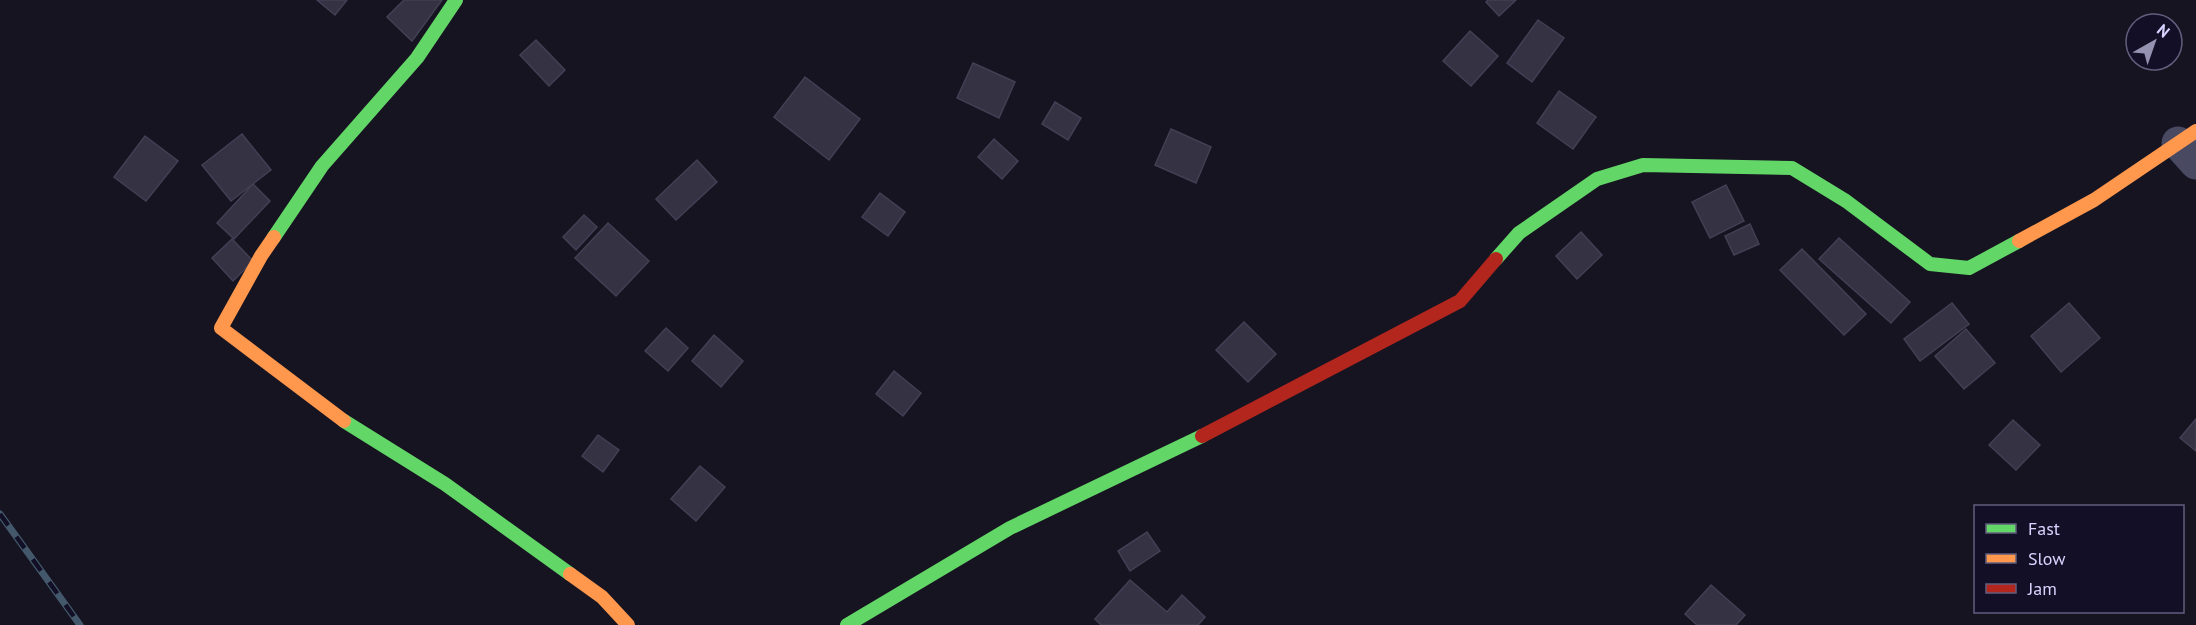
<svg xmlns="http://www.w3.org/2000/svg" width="2196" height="625" font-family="'PT Sans',sans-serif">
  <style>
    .building { fill: #343243; stroke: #433f54; stroke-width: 1.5 }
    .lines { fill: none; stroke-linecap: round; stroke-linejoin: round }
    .street { stroke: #4a4962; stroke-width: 33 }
    .fast { stroke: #63d668; stroke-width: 14 }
    .slow { stroke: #ff974d; stroke-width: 14 }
    .jam { stroke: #b3261e; stroke-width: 14 }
    .rail-casing { stroke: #43596b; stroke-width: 7 }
    .rail { stroke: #130f26; stroke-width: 4.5; stroke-dasharray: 14; stroke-linecap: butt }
  </style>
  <rect width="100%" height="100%" fill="#161421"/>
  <g class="building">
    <polygon points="317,0 347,0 335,15"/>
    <polygon points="404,0 442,0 412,41 387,17"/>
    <polygon points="1488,0 1516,0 1499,16 1486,2"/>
    <polygon points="1538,20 1564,38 1532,82 1507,63"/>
    <polygon points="1470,31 1498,56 1471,86 1443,61"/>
    <polygon points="536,40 565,70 549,86 520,55"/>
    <polygon points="973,63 1015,82 999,118 957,98"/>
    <polygon points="805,77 860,119 829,160 774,117"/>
    <polygon points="1559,91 1596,117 1573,149 1537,123"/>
    <polygon points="1055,102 1081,118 1068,140 1042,124"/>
    <polygon points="1171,129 1211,147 1196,183 1155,165"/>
    <polygon points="242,134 271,170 231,201 202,165"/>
    <polygon points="145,136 178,161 146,201 114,177"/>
    <polygon points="994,139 1018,161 1002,179 978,157"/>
    <polygon points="697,160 717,182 676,220 656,199"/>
    <polygon points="253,184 270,201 234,239 217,223"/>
    <polygon points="1726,185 1744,221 1710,238 1692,202"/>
    <polygon points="880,193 905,212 888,236 862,217"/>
    <polygon points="584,215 597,227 576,250 563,237"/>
    <polygon points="608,223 649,261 616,296 575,258"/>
    <polygon points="1750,224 1759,244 1734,255 1725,236"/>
    <polygon points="1581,232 1602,255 1577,279 1556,256"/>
    <polygon points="1839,238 1910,302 1891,323 1819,259"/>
    <polygon points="232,239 253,261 233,281 212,258"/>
    <polygon points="1802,249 1866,314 1844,335 1780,270"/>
    <polygon points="1952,303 1969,324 1920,361 1904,339"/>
    <polygon points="2069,303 2100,338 2061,372 2031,336"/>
    <polygon points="1244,322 1276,354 1248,382 1216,350"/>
    <polygon points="666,328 688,348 668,371 645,351"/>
    <polygon points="1966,329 1995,363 1964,389 1935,356"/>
    <polygon points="714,335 743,361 721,387 692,361"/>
    <polygon points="894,371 921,393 903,416 876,394"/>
    <polygon points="2196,419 2196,451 2180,438"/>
    <polygon points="2013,420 2040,445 2016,470 1989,445"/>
    <polygon points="598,435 619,450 603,472 582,456"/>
    <polygon points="700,466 725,487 696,521 671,499"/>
    <polygon points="1147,532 1160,551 1130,571 1118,551"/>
    <polygon points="1130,580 1167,612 1182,595 1205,617 1198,625 1101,625 1095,619"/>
    <polygon points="1711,585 1745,615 1736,625 1697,625 1685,614"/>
  </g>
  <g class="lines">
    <polyline class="street" points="2178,143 2196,163"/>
    <g class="fast">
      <polyline points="274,237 322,166 417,58 456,0"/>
      <polyline points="1496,259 1519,233 1597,179 1643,165 1792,168 1846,201 1930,264 1969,268 2019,241"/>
      <polyline points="344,421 445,484 570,574"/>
      <polyline points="847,625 1010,528 1202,436"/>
    </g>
    <g class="slow">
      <polyline points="274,237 261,256 221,328 344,421"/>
      <polyline points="2019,241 2094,200 2196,131"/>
      <polyline points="570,574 602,597 628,625"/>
    </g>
    <polyline class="jam" points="1202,436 1460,301 1496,259"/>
    <defs>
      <polyline id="rail" points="0,514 80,625"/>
    </defs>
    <use href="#rail" class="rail-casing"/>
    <use href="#rail" class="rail"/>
  </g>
  <rect x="1974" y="505" width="210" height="108" fill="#130f26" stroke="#625e7d" stroke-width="1.5"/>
  <rect x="1986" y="524" width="30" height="9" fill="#63d668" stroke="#625e7d" stroke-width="1.5"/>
  <text x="2028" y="535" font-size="18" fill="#d9d4ff">Fast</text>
  <rect x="1986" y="554" width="30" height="9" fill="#ff974d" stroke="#625e7d" stroke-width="1.5"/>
  <text x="2028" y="565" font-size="18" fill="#d9d4ff">Slow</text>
  <rect x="1986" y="584" width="30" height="9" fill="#b3261e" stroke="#625e7d" stroke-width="1.5"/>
  <text x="2028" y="595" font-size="18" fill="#d9d4ff">Jam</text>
  <g transform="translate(2154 42) rotate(40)"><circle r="28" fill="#130f26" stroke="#625e7d" stroke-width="1.5"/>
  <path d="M0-4.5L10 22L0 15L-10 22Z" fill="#9591b1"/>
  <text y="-9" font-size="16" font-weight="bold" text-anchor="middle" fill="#d9d4ff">N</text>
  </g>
</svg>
